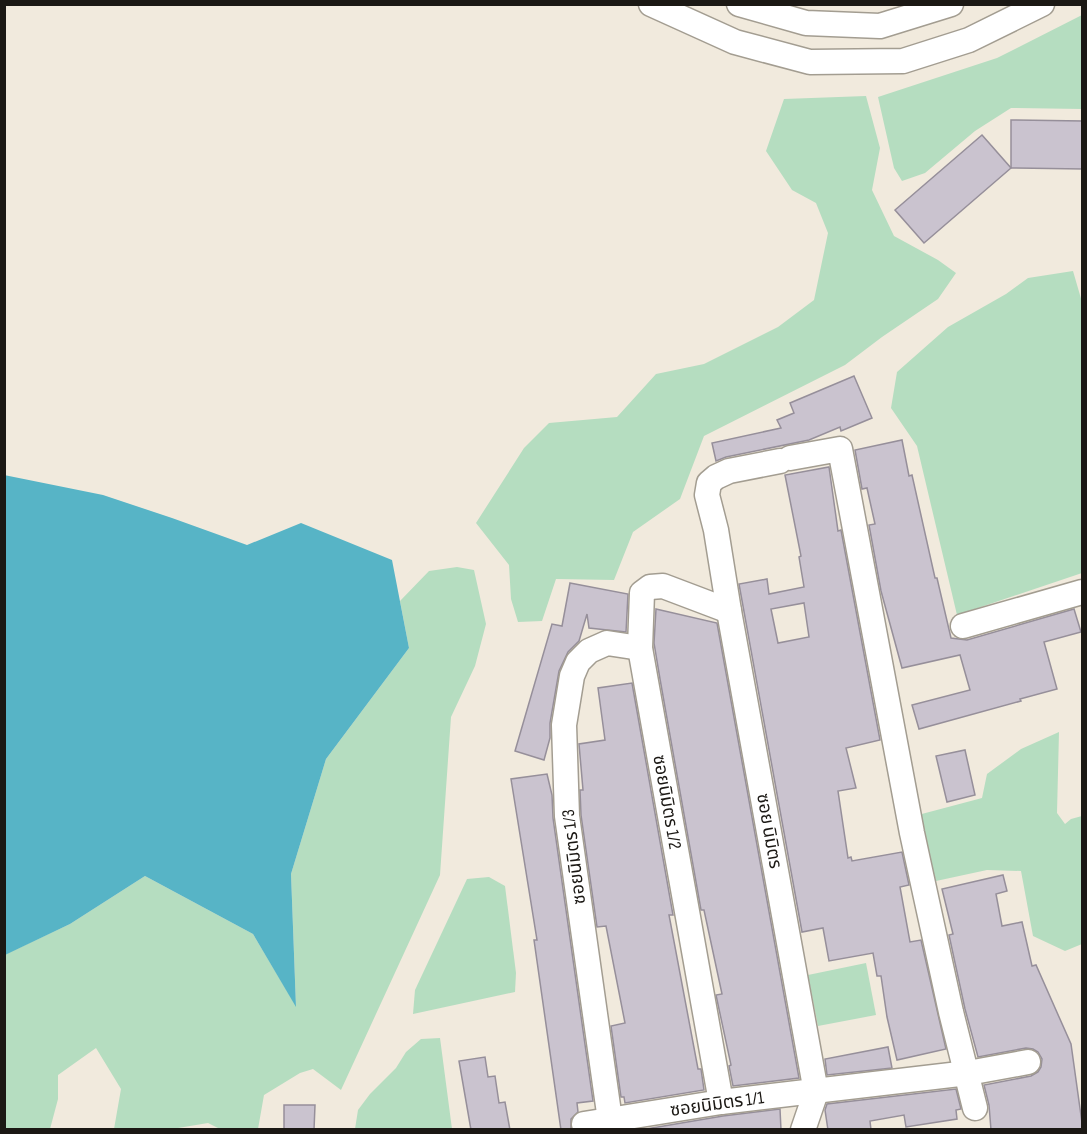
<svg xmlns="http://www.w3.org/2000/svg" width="1087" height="1134" font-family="'Sofia Sans Condensed','Noto Sans Thai',sans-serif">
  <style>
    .green { fill: #b5ddc0 }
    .water { fill: #57b4c6 }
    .building { fill: #cac3cf; stroke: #968f9a; stroke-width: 1.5; fill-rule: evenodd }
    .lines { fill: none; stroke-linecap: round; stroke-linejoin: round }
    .minor-casing { stroke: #a39d91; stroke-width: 27 }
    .minor { stroke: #fff; stroke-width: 24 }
    .labels { text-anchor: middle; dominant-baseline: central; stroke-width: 5; stroke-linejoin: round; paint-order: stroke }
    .street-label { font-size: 18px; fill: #1b1814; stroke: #fff }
  </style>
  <rect width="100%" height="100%" fill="#f1eadd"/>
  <g class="green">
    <polygon points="1082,15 1082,109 1011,108 975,131 925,173 902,181 894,168 878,97 997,58"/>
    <polygon points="866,96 880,148 872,190 894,236 938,260 956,273 938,299 882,337 845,365 704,436 680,499 633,532 614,580 556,579 542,621 518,622 511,599 509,565 476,523 524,448 549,423 617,417 656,374 704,364 778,327 814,300 828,233 816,203 792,190 766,151 784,99"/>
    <polygon points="1073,271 1082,302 1082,573 957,615 917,446 891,408 897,372 948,327 1006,294 1028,278"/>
    <polygon points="457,567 474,570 486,624 475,666 451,717 440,875 341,1090 313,1069 300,1073 264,1095 258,1129 220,1129 208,1123 172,1129 114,1129 121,1089 96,1048 58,1075 58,1099 50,1129 5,1129 4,955 70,924 145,876 253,934 296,1006 291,874 326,759 409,648 400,601 429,571"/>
    <polygon points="1059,732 1057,813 1065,824 1071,819 1082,816 1082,944 1065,951 1033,936 1021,871 987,870 936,881 918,815 982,798 987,774 1021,749"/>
    <polygon points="489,877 505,886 516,973 515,992 413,1014 415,990 467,879"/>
    <polygon points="866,963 876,1015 818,1026 808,975"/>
    <polygon points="440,1038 452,1129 355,1129 358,1110 370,1094 396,1068 406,1052 421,1039"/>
  </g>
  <polygon class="water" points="4,475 103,495 172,518 247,545 301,523 392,560 409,648 326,759 291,874 296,1007 253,934 145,876 70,924 5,955"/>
  <g class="building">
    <polygon points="1011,120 1083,121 1083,169 1011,168"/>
    <polygon points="982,135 1011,168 924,243 895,210"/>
    <polygon points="854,376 872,418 841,431 840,427 809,440 726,457 716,461 712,443 781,428 777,420 794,413 790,403"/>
    <polygon points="902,440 909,476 912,475 935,578 937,578 951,638 967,640 1074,609 1081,632 1044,642 1057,689 1020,699 1021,701 919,729 912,705 970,690 960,655 902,668 881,591 869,525 875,524 867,488 862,489 855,450"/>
    <path d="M 829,467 L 838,531 L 841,530 L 880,740 L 846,748 L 856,788 L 838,791 L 848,858 L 851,857 L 852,861 L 902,852 L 909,885 L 900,887 L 910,942 L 921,940 L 946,1049 L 897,1060 L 887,1017 L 881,976 L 877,976 L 873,953 L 829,961 L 823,928 L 802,932 L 739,584 L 767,579 L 769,594 L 804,587 L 799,557 L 801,556 L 785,475 ZM 804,603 L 809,637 L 778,643 L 771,609 Z"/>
    <polygon points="570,583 628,594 626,632 589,628 587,614 579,641 568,652 559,671 550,723 550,738 544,760 515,751 552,624 562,626"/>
    <polygon points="656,609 717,623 799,1078 733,1086 729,1066 731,1065 716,995 722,994 704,910 701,910 660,679 654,643"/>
    <polygon points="632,683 673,915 669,915 698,1069 701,1069 704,1090 625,1103 624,1097 621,1097 611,1026 625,1023 606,926 597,927 581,815 580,790 583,790 579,744 605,740 598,688"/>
    <polygon points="965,750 975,795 947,802 936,756"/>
    <polygon points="547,774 552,795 553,818 593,1101 577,1103 578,1112 571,1119 571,1130 561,1130 534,940 537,940 511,779"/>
    <polygon points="1003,875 1007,891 996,894 1002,926 1022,922 1032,966 1036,965 1071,1044 1083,1130 991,1130 989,1105 984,1085 1031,1076 1038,1072 1041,1067 1042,1059 1038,1052 1033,1049 1026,1048 978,1057 965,1009 949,935 953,934 942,889"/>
    <polygon points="888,1047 892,1068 827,1075 825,1059"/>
    <polygon points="485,1057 488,1077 495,1076 499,1103 505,1102 510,1130 471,1130 459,1061"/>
    <polygon points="956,1089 961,1109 956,1110 957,1119 906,1127 904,1115 870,1121 871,1130 828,1130 825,1110 827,1104"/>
    <polygon points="284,1105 315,1105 314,1130 284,1130"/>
    <polygon points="780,1109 781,1130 640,1130 723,1116"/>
  </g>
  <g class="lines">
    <defs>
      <g id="minor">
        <polyline points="651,4 735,42 810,62 903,61 969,40 1042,4"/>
        <polyline points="739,4 806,23 880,26 951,4"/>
        <polyline points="790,458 840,449 912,833 951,1012 975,1108"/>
        <polyline points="780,461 729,471 716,477 709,483 707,495 716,530 729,611 816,1092 803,1130"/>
        <polyline points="963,626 1082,592"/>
        <polyline points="721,1102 640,648 642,593 650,587 663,586 729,611"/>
        <polyline points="610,1120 567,816 564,725 572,676 578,662 589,651 607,643 640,648"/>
        <polyline points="584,1124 721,1102 968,1073 1028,1062"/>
      </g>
    </defs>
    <use href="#minor" class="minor-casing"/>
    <use href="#minor" class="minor"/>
  </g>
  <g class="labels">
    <g class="street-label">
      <text transform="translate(667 802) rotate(80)">ซอยนิมิตร 1/2</text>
      <text transform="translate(769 831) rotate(80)">ซอย นิมิตร</text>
      <text transform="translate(574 857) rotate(-97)">ซอยนิมิตร 1/3</text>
      <text transform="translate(717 1104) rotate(-8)">ซอยนิมิตร 1/1</text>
    </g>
  </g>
  <rect width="1087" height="1134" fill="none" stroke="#1b1814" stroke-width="12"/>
</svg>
